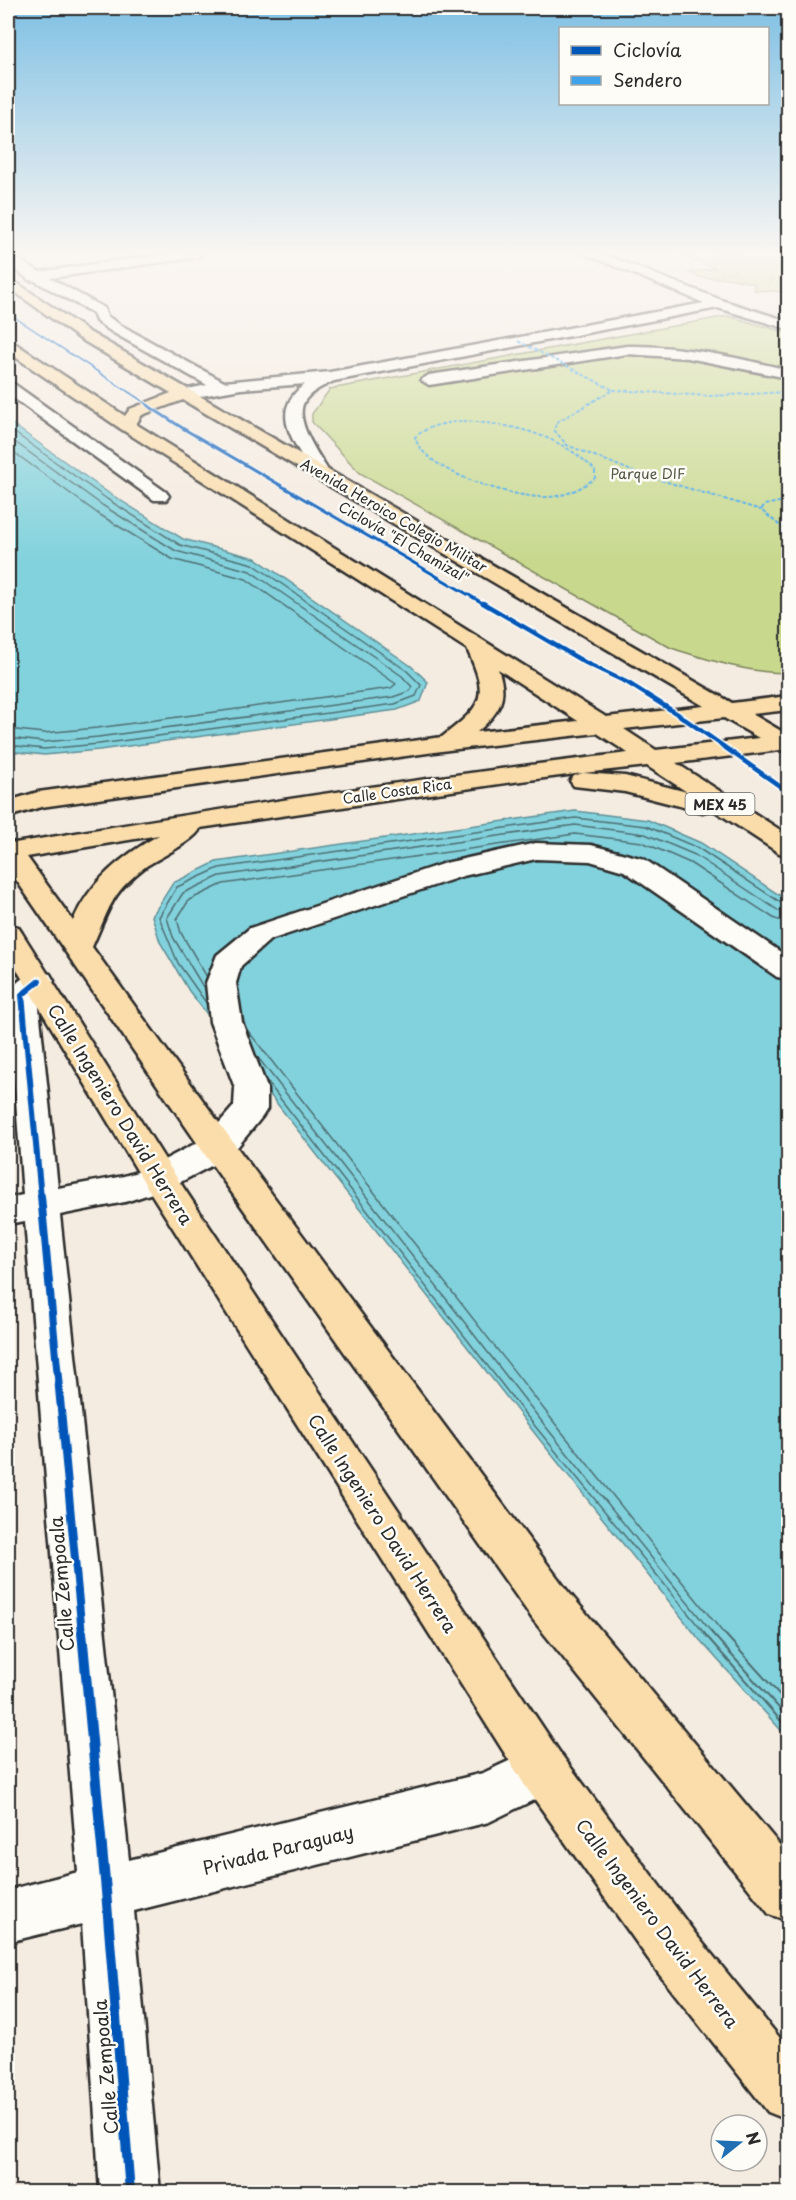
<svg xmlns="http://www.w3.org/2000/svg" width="796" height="2200" font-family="'Playpen Sans',sans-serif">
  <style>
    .green { fill: #c8d98e; stroke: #7a825c; stroke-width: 1.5 }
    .water { fill: #82d2dd; stroke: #5f8f96; stroke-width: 1.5 }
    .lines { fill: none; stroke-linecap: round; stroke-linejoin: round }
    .shore-far1 { stroke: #4e6e72; stroke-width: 1.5 }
    .shore { stroke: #4e6e72; stroke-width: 2 }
    .minor-casing { stroke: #2b2b2b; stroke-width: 5 }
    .major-casing { stroke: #2b2b2b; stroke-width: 5 }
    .path { stroke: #2b2b2b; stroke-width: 1.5; stroke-dasharray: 1 2; stroke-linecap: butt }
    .minor { fill: #fdfcf7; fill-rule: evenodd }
    .major { fill: #faddab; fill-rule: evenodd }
    .quiet { stroke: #3ea3eb; stroke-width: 2; stroke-dasharray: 4 2; stroke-linecap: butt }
    .cycleway-far5-casing { stroke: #fdfcf7; stroke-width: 4 }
    .cycleway-far4-casing { stroke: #fdfcf7; stroke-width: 5 }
    .cycleway-far3-casing { stroke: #fdfcf7; stroke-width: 8 }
    .cycleway-far2-casing { stroke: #fdfcf7; stroke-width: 10 }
    .cycleway-far1-casing { stroke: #fdfcf7; stroke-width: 11 }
    .cycleway-casing { stroke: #fdfcf7; stroke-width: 14 }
    .cycleway-far5 { stroke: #0057b8; stroke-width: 2 }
    .cycleway-far4 { stroke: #0057b8; stroke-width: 3 }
    .cycleway-far3 { stroke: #0057b8; stroke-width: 4.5 }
    .cycleway-far2 { stroke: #0057b8; stroke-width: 6 }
    .cycleway-far1 { stroke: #0057b8; stroke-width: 8 }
    .cycleway { stroke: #0057b8; stroke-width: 10 }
    .labels { text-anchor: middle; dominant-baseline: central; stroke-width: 5; stroke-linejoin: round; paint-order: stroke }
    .far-park-label { font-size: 14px; fill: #525644; stroke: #fdfcf7 }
    .far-street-label { font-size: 14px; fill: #2b2b2b; stroke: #fdfcf7 }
    .shield { fill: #fdfcf7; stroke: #6a6a68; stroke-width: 1.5 }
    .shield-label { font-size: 14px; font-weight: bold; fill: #2b2b2b }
    .near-street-label { font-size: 18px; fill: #2b2b2b; stroke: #fdfcf7 }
  </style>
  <rect width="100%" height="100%" fill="#f5ece1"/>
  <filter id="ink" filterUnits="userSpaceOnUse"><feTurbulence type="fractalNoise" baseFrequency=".0167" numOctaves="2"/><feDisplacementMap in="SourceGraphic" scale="12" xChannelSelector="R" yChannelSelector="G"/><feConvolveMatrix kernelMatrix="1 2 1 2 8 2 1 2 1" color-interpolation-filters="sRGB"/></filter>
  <g filter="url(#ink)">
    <g class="green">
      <path d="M 674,253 L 788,253 L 788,282 L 786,282 L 784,292 L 754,290 L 754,283 C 744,282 732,277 724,278 C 705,278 708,280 689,273 L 715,268 Z"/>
      <path d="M 728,316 L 788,333 L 788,673 C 748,673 710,660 671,648 L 360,473 L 312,422 L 312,414 L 330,389 Z"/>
    </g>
    <g class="water">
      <polygon points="8,421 110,494 183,539 255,558 411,666 428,682 421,701 397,710 99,750 44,755 8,751"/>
      <polygon points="575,811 648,820 701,843 788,901 788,1738 699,1639 540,1440 189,991 160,942 152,916 173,883 216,862"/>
    </g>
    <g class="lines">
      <g class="shore-far1">
        <polyline points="8,428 107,499 180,545 253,564 407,671 421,685 416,696 395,704 99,744 44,749 8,745"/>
        <polyline points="8,437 102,505 176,551 250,571 402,676 412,687 410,691 393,697 98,737 44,742 8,738"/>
        <polyline points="8,448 97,513 172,559 246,579 396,684 391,688 97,728 44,733 8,729"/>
        <polyline points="207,977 181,933 177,919 189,900 223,884 575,834 642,842 690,863 775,919 788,922"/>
        <polyline points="205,990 173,937 167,918 183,893 220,876 575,825 645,834 695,855 779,911 788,913"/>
        <polyline points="207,1004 178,963 159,917 177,887 219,868 575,818 646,826 698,848 783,904 788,905"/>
        <polyline points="245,1027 557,1426 724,1634"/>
        <polyline points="256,1055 550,1432 713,1634"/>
        <polyline points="265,1079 521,1409 705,1634"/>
      </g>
      <g class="shore">
        <polyline points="703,1632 788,1729"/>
        <polyline points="711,1632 788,1718"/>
        <polyline points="723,1632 788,1704"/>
      </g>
      <defs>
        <g id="minor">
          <path d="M 8,253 L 39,272 L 172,253 L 204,253 L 198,257 L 50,278 L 104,308 L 107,316 L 122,326 L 224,382 L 330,372 L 704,303 L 583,253 L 600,253 L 724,301 L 788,321 L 788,329 L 718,308 L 334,381 C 324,386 313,390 306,399 C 291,418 319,455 329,472 L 326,476 L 314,476 L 311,472 C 294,440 268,412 305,384 L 241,389 L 184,399 L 178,397 L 176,394 L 178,391 L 207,385 L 112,332 L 96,321 L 93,313 L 35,281 L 29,280 L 8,263 Z"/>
          <path d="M 627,346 C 682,345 735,357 788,370 L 788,378 L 688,358 L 627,354 L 429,385 L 421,380 L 429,375 Z"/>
          <polygon points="8,382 14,384 166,492 169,496 166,500 154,500 8,394"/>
          <path d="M 536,843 L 591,845 L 644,859 L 788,957 L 788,979 L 777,977 L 624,871 L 590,861 L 536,859 L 463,876 L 270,940 L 241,966 L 236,983 L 242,1022 L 267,1088 L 267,1109 L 262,1117 L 230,1156 L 171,1187 L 125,1202 L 60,1215 L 129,1860 L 483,1773 L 543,1745 L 560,1753 L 568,1770 L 560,1787 L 489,1822 L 134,1911 L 160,2192 L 100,2192 L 82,1924 L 8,1942 L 8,1890 L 78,1872 L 25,1221 L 8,1224 L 8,1198 L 23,1195 L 8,994 C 17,979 32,969 50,974 L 54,981 L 38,998 L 58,1188 L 124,1176 L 147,1169 L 206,1138 L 234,1106 L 235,1088 L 210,1022 L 206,983 L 217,955 L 250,928 L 445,863 Z"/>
        </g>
        <g id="major">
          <path d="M 8,277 L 89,332 L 732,703 L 788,696 L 788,710 L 752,714 L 788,735 L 788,752 L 780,750 L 676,763 L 788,835 L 788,855 L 779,853 L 712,809 L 703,812 L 625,792 L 574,786 L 570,781 L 574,776 L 583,773 L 506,783 L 200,828 C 198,839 157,859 145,867 C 109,895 110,908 92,947 L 230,1138 L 566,1589 L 788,1855 L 788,1921 L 769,1914 L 534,1621 L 206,1156 L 8,868 L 8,841 L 15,843 C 219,809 423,777 628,753 L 597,733 L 449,750 L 41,807 L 8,817 L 8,801 L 38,792 L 442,737 C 482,705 490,699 467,649 L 121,429 L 8,352 L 8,341 L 13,342 L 125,416 L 130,409 L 171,393 L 79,338 L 8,287 ZM 183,400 L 704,706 L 606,717 L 136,424 L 142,415 ZM 498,669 L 578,721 L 477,732 C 499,713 509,699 498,669 ZM 724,718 L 759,738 L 656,750 L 624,729 ZM 647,766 L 687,792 L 625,776 L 583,773 ZM 159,835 C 122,856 90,881 73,921 L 27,857 Z"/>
          <polygon points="8,924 18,927 22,933 171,1169 560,1753 697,1936 788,2048 788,2120 768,2112 659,1974 526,1787 147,1187 8,955"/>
        </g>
      </defs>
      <use href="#minor" class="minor-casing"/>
      <use href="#major" class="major-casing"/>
      <g class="path">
        <polyline points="722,273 736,271"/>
        <polyline points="768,288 771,278"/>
      </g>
      <use href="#minor" class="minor"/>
      <use href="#major" class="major"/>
      <g class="quiet">
        <polyline points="518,341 613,390 557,422 554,430 567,445 637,473 761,510"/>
        <polyline points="613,390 711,396 788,392"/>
        <path d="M 463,421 C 513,424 558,434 595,470 L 595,478 C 579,490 564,497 544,497 C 513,498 422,471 415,437 C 429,425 445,423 463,421 Z"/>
        <polyline points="784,529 761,510 765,505 788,500"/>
      </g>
      <defs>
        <polyline id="cycleway-far5" points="8,313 150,406"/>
        <polyline id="cycleway-far4" points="147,405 184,429 486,605"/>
        <polyline id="cycleway-far3" points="483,603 586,663 628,683 679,715 788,792"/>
        <polyline id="cycleway-far2" points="39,981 22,995 41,1198"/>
        <polyline id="cycleway-far1" points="41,1196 82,1634"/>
        <polyline id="cycleway" points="82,1632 106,1891 130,2192"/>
      </defs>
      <use href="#cycleway-far5" class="cycleway-far5-casing"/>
      <use href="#cycleway-far4" class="cycleway-far4-casing"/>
      <use href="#cycleway-far3" class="cycleway-far3-casing"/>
      <use href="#cycleway-far2" class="cycleway-far2-casing"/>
      <use href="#cycleway-far1" class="cycleway-far1-casing"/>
      <use href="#cycleway" class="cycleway-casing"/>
      <use href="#cycleway-far5" class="cycleway-far5"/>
      <use href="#cycleway-far4" class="cycleway-far4"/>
      <use href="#cycleway-far3" class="cycleway-far3"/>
      <use href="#cycleway-far2" class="cycleway-far2"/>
      <use href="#cycleway-far1" class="cycleway-far1"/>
      <use href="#cycleway" class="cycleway"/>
    </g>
  </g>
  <linearGradient id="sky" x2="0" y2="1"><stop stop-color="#7fc0e4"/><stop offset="0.45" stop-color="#faf6f2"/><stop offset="1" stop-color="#faf6f2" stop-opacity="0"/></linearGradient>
  <rect width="796" height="561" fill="url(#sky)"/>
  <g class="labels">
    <g class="far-park-label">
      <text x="648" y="473">Parque DIF</text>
    </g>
    <g class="far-street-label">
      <text transform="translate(394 515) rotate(30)">Avenida Heroico Colegio Militar</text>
      <text transform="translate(404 542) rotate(30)">Ciclovía "El Chamizal"</text>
      <text transform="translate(397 791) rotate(-8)">Calle Costa Rica</text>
    </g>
    <rect class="shield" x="685.5" y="793" width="69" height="22" rx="4.5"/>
    <g class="shield-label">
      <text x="720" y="804">MEX 45</text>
    </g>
    <g class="near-street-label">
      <text transform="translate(121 1114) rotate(58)">Calle Ingeniero David Herrera</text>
      <text transform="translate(383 1523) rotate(57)">Calle Ingeniero David Herrera</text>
      <text transform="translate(61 1584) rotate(-95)">Calle Zempoala</text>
      <text transform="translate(278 1849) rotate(-14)">Privada Paraguay</text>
      <text transform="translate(658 1923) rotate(53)">Calle Ingeniero David Herrera</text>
      <text transform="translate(105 2067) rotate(-95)">Calle Zempoala</text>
    </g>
  </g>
  <rect width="796" height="2200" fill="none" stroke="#fdfcf7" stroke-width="30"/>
  <rect x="15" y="15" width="766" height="2170" fill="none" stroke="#2b2b2b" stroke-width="2" filter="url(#ink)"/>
  <rect x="559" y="27" width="210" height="78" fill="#fdfcf7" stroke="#a9a8a5" stroke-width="1.5"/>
  <rect x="571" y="46" width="30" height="9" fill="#0057b8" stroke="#a9a8a5" stroke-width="1.5"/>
  <text x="613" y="57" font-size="18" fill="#2b2b2b">Ciclovía</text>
  <rect x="571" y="76" width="30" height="9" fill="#3ea3eb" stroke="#a9a8a5" stroke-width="1.5"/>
  <text x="613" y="87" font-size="18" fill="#2b2b2b">Sendero</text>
  <g transform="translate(739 2143) rotate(72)"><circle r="28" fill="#fdfcf7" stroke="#a9a8a5" stroke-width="1.5"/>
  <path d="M0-4.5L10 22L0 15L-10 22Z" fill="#1f6fb2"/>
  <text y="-9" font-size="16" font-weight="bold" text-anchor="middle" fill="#2b2b2b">N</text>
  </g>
</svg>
